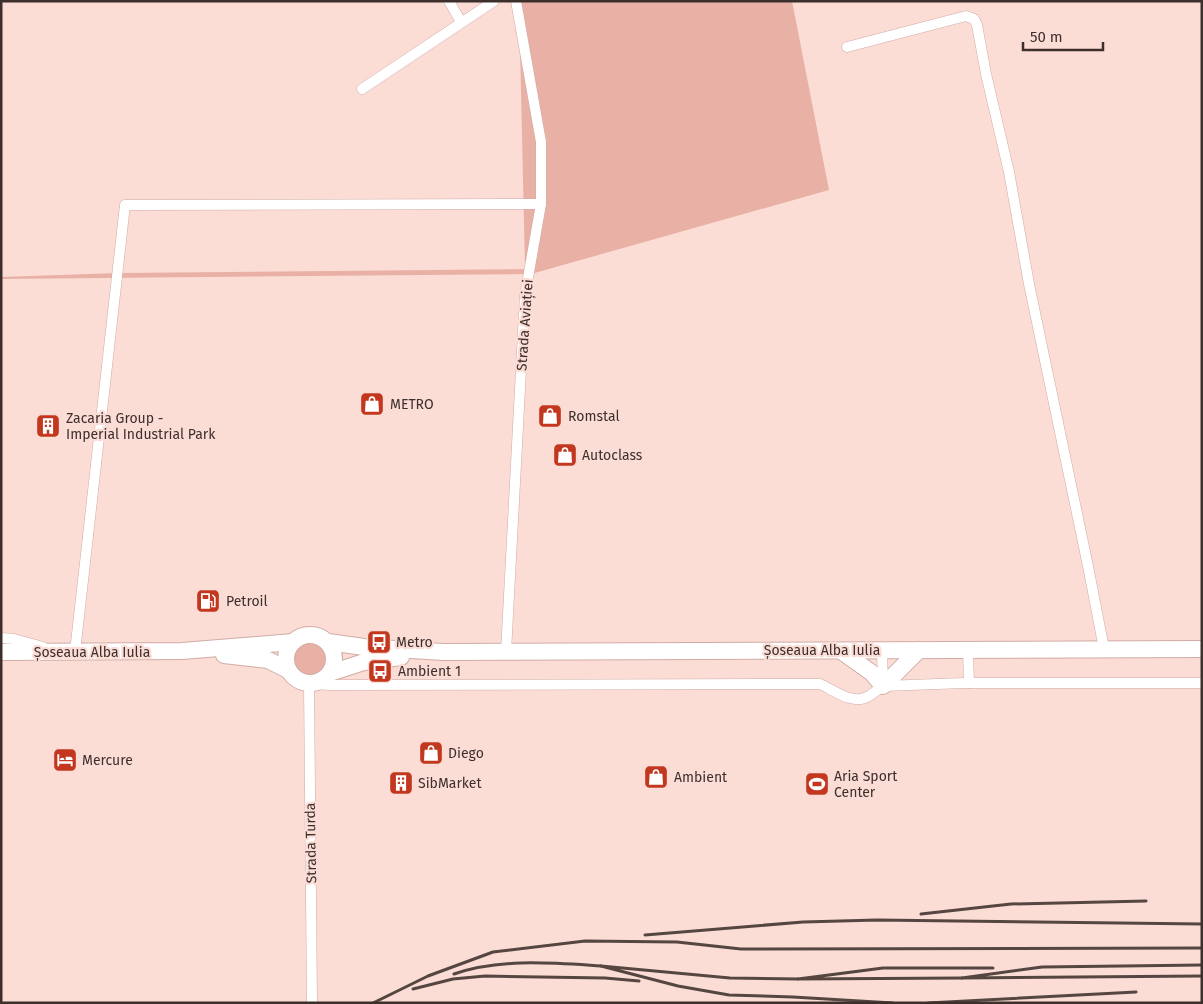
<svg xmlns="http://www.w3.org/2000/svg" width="1203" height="1004" font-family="'Fira Sans',sans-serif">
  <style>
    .green { fill: #e9b1a5 }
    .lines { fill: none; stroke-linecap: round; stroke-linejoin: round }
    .street-casing { stroke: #d0aca4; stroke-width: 11 }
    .primary-casing { stroke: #d0aca4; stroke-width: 18 }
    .street { stroke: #fff; stroke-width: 10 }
    .primary { stroke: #fff; stroke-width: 16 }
    .rail { stroke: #564642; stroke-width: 3 }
    .labels { text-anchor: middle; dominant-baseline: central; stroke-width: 4.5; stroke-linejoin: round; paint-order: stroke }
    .street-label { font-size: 14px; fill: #3d2f2c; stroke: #fbddd6 }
    .poi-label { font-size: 14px; fill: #3d2f2c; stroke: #fbddd6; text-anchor: start }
  </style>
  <rect width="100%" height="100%" fill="#fbddd6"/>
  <g class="green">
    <polygon points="519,1 792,1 829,190 531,274 1,279 1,277 118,273 525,269"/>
    <circle cx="310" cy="659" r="19"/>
  </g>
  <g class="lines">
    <defs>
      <g id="street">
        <polyline points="449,1 461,22"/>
        <polyline points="847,47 966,16 974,19 977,25 986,74 1009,172 1029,284 1088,566 1104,649"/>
        <polyline points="362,89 494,1"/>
        <polyline points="1,638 14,639 43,647"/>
        <polyline points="968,650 969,683"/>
        <polyline points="75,652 125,205 541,204"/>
        <polyline points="506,652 525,295 541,204 541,142 516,1"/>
        <polyline points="309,684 312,1003"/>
        <path d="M 314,684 L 330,685 L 820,684 C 834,690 853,706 869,696 C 874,693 878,689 883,686 L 882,650"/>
        <polyline points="883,686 964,683 1202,683"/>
      </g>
      <g id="primary">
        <circle cx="310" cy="659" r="24"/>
        <polyline points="328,642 364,647 443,652 1202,649"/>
        <polyline points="841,651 872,673 883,686 919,650"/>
        <polyline points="1,652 182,651 293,642"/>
        <polyline points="224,655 268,660 288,670"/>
        <polyline points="330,673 364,662 401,657"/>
      </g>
    </defs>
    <use href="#street" class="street-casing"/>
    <use href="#primary" class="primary-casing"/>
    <use href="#street" class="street"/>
    <use href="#primary" class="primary"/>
    <g class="rail">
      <polyline points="921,914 1011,904 1146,901"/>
      <polyline points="645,935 803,922 877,920 1202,924"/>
      <polyline points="1202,965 1042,967 962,978 1202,976"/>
      <path d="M 454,974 C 500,958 553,963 601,966"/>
      <polyline points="962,978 798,979 883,968 993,968"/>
      <polyline points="798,979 730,978 601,966 678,986 729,995 793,997 893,1003"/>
      <polyline points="413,989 453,979 485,976 605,978 639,981"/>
      <polyline points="373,1003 428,976 493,952 585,941 677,942 741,949 1202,948"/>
      <polyline points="928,1003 1136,992"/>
    </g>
  </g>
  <defs>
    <symbol id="shop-square" viewBox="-11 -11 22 22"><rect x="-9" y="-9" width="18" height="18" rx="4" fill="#c2371e" stroke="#fbddd6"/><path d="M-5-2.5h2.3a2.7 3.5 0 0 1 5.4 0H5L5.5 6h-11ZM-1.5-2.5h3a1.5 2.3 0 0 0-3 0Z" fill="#fff"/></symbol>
    <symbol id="building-square" viewBox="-11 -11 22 22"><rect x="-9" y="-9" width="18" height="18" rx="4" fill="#c2371e" stroke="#fbddd6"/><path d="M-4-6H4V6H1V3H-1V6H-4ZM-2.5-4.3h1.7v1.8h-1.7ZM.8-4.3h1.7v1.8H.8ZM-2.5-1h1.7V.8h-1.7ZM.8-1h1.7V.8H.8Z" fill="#fff"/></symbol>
    <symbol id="fuel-square" viewBox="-11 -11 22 22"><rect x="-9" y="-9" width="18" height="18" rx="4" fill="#c2371e" stroke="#fbddd6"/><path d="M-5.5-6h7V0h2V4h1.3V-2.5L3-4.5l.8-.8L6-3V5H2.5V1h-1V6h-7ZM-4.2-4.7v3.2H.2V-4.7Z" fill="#fff"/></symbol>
    <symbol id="bus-square" viewBox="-11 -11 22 22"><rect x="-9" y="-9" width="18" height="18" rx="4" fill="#c2371e" stroke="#fbddd6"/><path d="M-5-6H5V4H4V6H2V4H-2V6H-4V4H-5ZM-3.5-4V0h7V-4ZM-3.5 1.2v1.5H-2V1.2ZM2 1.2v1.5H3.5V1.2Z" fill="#fff"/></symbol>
    <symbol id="hotel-square" viewBox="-11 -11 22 22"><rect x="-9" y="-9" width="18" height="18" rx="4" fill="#c2371e" stroke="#fbddd6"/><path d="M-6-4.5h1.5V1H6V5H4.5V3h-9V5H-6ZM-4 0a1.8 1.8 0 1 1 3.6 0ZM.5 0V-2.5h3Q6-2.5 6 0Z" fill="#fff"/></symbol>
    <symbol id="stadium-square" viewBox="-11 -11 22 22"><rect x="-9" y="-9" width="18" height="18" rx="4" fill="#c2371e" stroke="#fbddd6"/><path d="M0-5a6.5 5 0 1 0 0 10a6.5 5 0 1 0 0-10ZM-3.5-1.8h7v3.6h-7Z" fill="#fff"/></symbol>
  </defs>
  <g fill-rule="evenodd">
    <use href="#shop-square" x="358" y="390" width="28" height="28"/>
    <use href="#shop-square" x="536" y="402" width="28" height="28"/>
    <use href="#building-square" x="34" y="412" width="28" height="28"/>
    <use href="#shop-square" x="551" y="441" width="28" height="28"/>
    <use href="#fuel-square" x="194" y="587" width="28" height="28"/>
    <use href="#bus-square" x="365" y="628" width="28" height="28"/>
    <use href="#bus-square" x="366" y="657" width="28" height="28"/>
    <use href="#shop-square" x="417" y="739" width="28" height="28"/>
    <use href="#hotel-square" x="51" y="746" width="28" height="28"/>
    <use href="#shop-square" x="642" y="763" width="28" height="28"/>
    <use href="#building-square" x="387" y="769" width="28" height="28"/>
    <use href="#stadium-square" x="803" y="770" width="28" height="28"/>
  </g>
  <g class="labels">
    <g class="street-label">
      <text transform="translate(525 325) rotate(-86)">Strada Aviației</text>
      <text x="822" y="650">Șoseaua Alba Iulia</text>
      <text x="92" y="652">Șoseaua Alba Iulia</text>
      <text transform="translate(311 843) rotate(-91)">Strada Turda</text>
    </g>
    <g class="poi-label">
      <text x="390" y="404">METRO</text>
      <text x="568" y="416">Romstal</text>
      <text x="66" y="418">Zacaria Group -<tspan x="66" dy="16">Imperial Industrial Park</tspan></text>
      <text x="582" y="455">Autoclass</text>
      <text x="226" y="601">Petroil</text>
      <text x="396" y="642">Metro</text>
      <text x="398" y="671">Ambient 1</text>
      <text x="448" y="753">Diego</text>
      <text x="82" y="760">Mercure</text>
      <text x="834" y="776">Aria Sport<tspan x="834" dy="16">Center</tspan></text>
      <text x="674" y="777">Ambient</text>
      <text x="418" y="783">SibMarket</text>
    </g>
  </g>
  <rect width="1203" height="1004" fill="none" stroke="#3d2f2c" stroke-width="5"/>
  <path d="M1023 42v8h80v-8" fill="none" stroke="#3d2f2c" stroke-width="2.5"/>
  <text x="1030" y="42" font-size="15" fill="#3d2f2c" stroke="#fbddd6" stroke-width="4" paint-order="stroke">50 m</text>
</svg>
